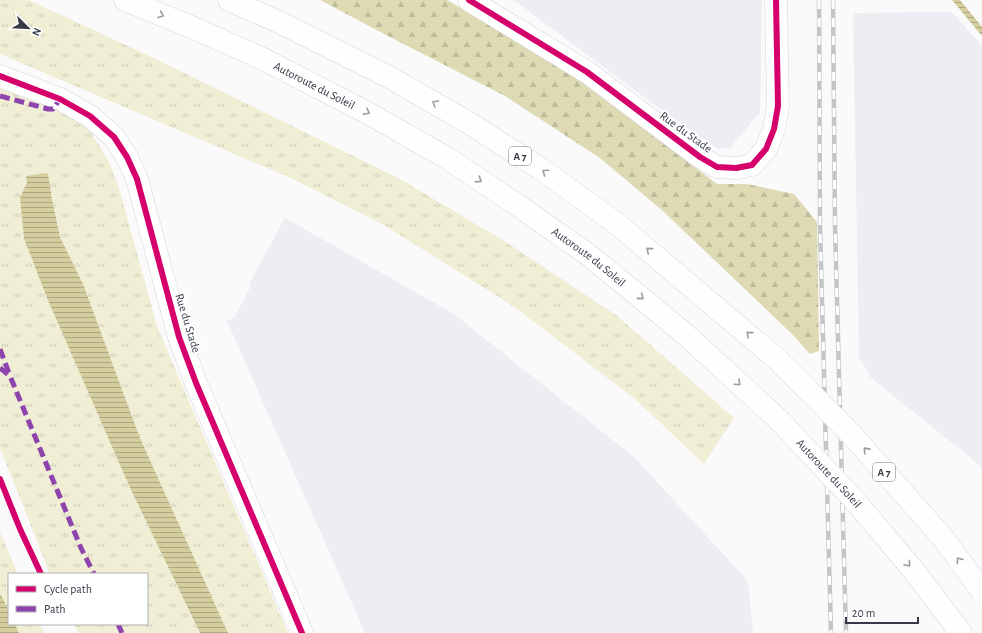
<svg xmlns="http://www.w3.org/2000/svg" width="982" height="633" font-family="'Alegreya Sans',sans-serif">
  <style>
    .built { fill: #eceef4 }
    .grass { fill: url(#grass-tufts) }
    .forest { fill: url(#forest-firs) }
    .water { fill: url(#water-rules) }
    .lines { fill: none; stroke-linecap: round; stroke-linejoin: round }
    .minor-casing { stroke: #d4d6dc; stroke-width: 23 }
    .highway-casing { stroke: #d4d6dc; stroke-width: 23 }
    .minor { stroke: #fefefe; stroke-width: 22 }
    .highway { stroke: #fefefe; stroke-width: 22 }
    .rail-casing { stroke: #c5c5c7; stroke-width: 4.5 }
    .rail { stroke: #fff; stroke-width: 3; stroke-dasharray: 9; stroke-linecap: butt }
    .highway-bridge-casing { stroke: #d4d6dc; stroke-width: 23; stroke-linecap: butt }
    .highway-bridge { stroke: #fefefe; stroke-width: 22 }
    .quiet { stroke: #8e44ad; stroke-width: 5; stroke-dasharray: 10 5; stroke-linecap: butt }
    .cycleway-casing { stroke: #fff; stroke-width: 8 }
    .cycleway { stroke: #d6006c; stroke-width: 6 }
    .oneway { stroke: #9a9ca2 }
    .labels { text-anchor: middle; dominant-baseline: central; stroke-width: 3.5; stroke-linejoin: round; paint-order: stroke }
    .shield { fill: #fff; stroke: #72757e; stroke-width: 1 }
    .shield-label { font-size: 11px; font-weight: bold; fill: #363a47 }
    .street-label { font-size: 12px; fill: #363a47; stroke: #fff }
  </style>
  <defs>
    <pattern id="grass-tufts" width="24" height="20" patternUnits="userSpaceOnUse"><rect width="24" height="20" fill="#f1eed6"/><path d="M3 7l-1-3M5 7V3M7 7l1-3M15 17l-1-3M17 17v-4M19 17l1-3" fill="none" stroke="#cfcdb9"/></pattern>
    <pattern id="forest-firs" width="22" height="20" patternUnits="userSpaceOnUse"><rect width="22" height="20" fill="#dedab4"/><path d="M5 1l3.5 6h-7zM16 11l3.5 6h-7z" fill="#bfbc9c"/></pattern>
    <pattern id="water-rules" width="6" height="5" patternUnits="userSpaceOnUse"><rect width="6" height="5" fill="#d4ce9e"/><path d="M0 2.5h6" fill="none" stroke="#ada883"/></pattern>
  </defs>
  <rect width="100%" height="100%" fill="#fafafa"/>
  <g class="built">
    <polygon points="514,0 762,0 760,112 730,148 718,149 652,103"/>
    <polygon points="952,12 982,46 982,467 871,378 859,357 853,13"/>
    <polygon points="285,218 454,314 635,458 748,581 753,633 365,633 227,321 234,318 251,286 249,284"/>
  </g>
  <g class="grass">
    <polygon points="0,0 29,0 158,60 400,179 509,244 616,315 734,418 704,464 634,398 513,306 384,225 293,179 0,54"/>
    <polygon points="0,85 67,113 89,129 108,160 119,188 157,326 288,633 228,633 140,438 83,284 60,237 52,199 48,173 27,182 20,198 131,490 200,633 78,633 74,624 147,624 147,574 50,574 0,448"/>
    <polygon points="0,532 18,574 9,574 9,611 0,593"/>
    <polygon points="15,624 40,624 44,633 19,633"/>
  </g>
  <polygon class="forest" points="320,0 447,0 509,35 585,83 717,184 747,184 794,194 817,222 819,351 810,354 792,334 664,212 600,158 505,96 388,36"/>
  <g class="water">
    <polygon points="952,0 960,0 982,27 982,36"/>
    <polygon points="48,173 52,199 60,237 83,284 140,438 228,633 200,633 131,490 47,298 24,238 20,198 27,182 26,176"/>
    <polygon points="0,593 9,611 9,624 15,624 19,633 0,633"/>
  </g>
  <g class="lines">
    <defs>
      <g id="minor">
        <polyline points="469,0 587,72 700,157 717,167 736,168 752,165 766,149 774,129 778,106 776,0"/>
        <polyline points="0,76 60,99 90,116 114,137 127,157 137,179 179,337 196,383 302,633"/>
      </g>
      <g id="highway">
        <path id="s1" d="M 125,0 L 189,26 L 261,58 L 366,112 L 447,158 L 516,204 L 590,256 L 685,334 L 779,420"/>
        <polyline points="229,0 281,23 389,77 469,123 541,169 616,223 778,360"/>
        <polyline points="883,534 914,571 961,633"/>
      </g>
    </defs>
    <use href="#minor" class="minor-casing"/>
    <use href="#highway" class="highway-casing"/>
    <use href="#minor" class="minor"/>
    <use href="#highway" class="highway"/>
    <defs>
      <g id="rail">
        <polyline points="819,0 820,226 831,633"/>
        <polyline points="833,0 835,226 846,633"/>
      </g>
    </defs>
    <use href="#rail" class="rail-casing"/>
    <use href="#rail" class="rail"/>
    <defs>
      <g id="highway-bridge">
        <polyline points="778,360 852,435 943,538 982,591"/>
        <path id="s2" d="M 779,420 L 854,500 L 883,534"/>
      </g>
    </defs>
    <use href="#highway-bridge" class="highway-bridge-casing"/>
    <use href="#highway-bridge" class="highway-bridge"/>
    <g class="quiet">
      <polyline points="0,96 48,109 53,109 60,99"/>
      <polyline points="0,349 10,376"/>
      <polyline points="0,368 10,376 81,548 94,574"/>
      <polyline points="118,624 122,633"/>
    </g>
    <defs>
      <g id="cycleway">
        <polyline points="469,0 587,72 700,157 717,167 736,168 752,165 766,149 774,129 778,106 776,0"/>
        <polyline points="0,76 60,99 90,116 114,137 127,157 137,179 179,337 196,383 302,633"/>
        <polyline points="0,479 20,529 41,574"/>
      </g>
    </defs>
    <use href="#cycleway" class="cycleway-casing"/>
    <use href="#cycleway" class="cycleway"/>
  </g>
  <defs><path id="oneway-chevron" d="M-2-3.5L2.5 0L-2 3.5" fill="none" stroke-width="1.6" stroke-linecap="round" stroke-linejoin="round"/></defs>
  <g class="oneway">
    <use href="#oneway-chevron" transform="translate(161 15) rotate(22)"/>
    <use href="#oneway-chevron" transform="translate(435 103) rotate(-150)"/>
    <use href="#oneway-chevron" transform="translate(367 112) rotate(29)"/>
    <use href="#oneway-chevron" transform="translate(545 172) rotate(-145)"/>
    <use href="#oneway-chevron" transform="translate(479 180) rotate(33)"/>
    <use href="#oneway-chevron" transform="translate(649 250) rotate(-140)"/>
    <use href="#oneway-chevron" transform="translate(641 297) rotate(40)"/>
    <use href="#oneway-chevron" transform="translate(749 334) rotate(-139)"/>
    <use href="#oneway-chevron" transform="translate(738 383) rotate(43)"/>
    <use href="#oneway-chevron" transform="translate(866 450) rotate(-132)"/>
    <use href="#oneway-chevron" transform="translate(959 560) rotate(-126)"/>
    <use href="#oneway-chevron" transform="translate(908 564) rotate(50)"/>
  </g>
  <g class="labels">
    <g class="shield">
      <rect x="509" y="147" width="22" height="18" rx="3"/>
      <rect x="873" y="463" width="22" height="18" rx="3"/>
    </g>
    <g class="shield-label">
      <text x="520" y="156">A 7</text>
      <text x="884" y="472">A 7</text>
    </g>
    <g class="street-label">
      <text stroke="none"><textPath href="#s1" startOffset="208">Autoroute du Soleil</textPath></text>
      <text transform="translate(686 132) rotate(36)">Rue du Stade</text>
      <text stroke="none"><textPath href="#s1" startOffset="532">Autoroute du Soleil</textPath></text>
      <text transform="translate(188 323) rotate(73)">Rue du Stade</text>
      <text stroke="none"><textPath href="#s2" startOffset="73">Autoroute du Soleil</textPath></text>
    </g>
  </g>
  <rect x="8" y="573" width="140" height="52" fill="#ffffff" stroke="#afb0b5"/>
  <rect x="16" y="586" width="20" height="6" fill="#d6006c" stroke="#afb0b5"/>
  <text x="44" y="593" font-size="12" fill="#363a47">Cycle path</text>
  <rect x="16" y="606" width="20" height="6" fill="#8e44ad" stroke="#afb0b5"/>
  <text x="44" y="613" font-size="12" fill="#363a47">Path</text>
  <g transform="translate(28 28) rotate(114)" stroke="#ffffff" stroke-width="3" paint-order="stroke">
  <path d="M0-3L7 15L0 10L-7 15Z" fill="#363a47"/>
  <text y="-6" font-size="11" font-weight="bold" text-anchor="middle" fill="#363a47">N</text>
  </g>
  <path d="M846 617v6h72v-6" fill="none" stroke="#363a47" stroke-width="2"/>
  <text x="852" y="617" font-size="12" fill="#363a47" stroke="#ffffff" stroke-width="3" paint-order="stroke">20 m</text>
</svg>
